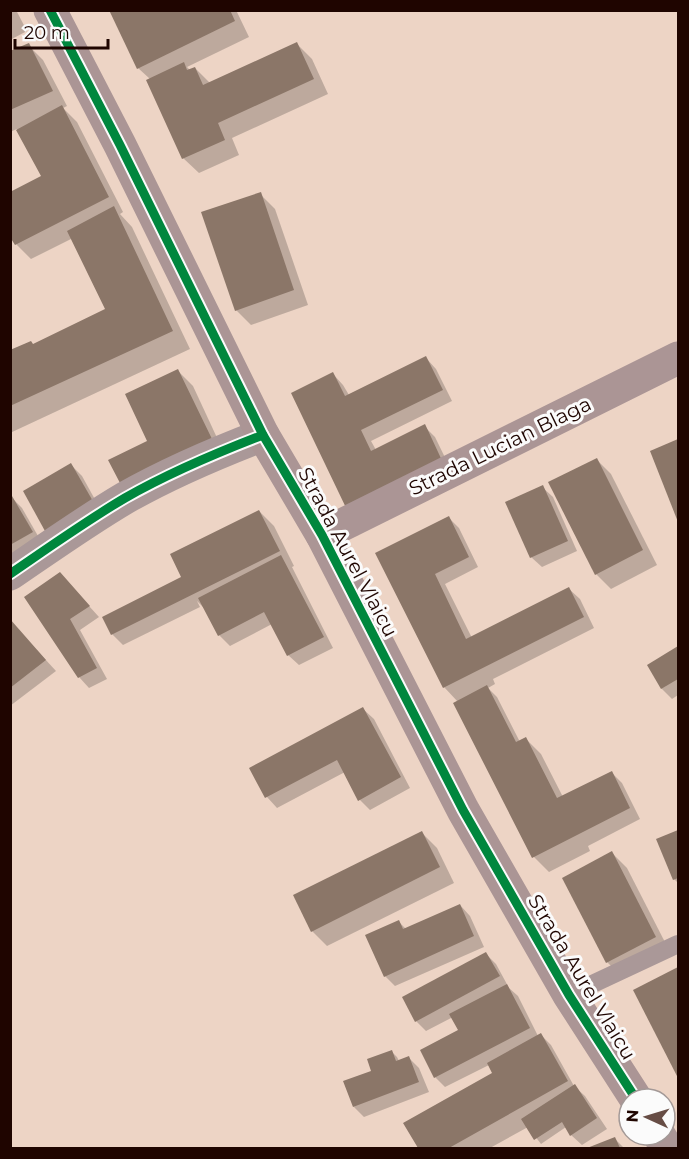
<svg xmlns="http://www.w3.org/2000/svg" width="689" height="1159" font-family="Montserrat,sans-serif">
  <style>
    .shadow { fill: #0003 }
    .building { fill: #8b7668 }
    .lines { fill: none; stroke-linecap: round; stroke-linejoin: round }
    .lane { stroke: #aa9898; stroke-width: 18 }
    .street { stroke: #aa9898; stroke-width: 33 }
    .secondary { stroke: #ab9595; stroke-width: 33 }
    .cycleway-casing { stroke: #fbfbfb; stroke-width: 13 }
    .cycleway { stroke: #00873e; stroke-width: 9 }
    .labels { text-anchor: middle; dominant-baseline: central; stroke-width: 6; stroke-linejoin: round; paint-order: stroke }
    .street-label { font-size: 20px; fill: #1f0500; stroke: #fbfbfb }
  </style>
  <rect width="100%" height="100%" fill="#edd4c5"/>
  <g class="shadow">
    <polygon points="10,10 16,10 27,31 10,40"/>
    <polygon points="111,10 236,10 249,37 187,67 190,70 195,68 210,83 297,44 312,59 328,94 232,138 239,155 199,173 183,158 150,79 138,68"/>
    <polygon points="28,45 43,60 67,106 63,108 77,122 123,212 120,214 132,227 190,349 10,433 10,352 33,345 107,310 73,238 31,259 16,244 43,176 17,129 10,132 10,53"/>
    <polygon points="260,194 275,209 308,305 251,325 236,310"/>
    <polygon points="426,358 436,369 452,401 371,441 376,450 424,426 435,437 455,478 361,523 333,374 343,385 349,395"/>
    <polygon points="178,371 193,386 225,455 149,442"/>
    <polygon points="678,441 678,518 652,452"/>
    <polygon points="596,459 611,474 657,565 611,589 596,574"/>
    <polygon points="71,465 82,476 103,514 57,540"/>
    <polygon points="542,487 553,497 577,551 542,567 531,557"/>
    <polygon points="10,498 12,498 22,508 42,543 10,561"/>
    <polygon points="259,511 274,526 294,566 292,567 333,648 299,665 288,655 272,624 230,646 219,635 206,610 197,601 200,607 123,645 112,634 104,618 181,579"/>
    <polygon points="448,517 459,528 478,567 445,584 472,638 569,589 580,599 594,628 493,679 495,684 488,688 497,697 520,742 526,739 541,754 563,797 611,772 622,783 640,819 588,846 590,851 549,872 534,857 458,702 444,687 377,553"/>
    <polygon points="60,574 99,617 80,630 107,679 89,688 79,677"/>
    <polygon points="10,621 56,671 10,706"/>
    <polygon points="678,648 678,695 672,699 662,689 649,665"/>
    <polygon points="363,709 374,719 410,788 370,810 360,800 345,772 277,808 267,797 251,768"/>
    <polygon points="678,831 678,883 674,879 658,840"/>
    <polygon points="422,833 437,848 454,883 327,946 312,931"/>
    <polygon points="612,853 627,868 670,952 622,977 607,962"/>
    <polygon points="460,905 470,916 484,947 395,986 385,976 399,922 406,929"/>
    <polygon points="486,954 496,964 509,988 518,996 538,1036 541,1035 551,1045 574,1086 585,1096 607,1129 582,1145 571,1135 566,1127 541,1144 528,1127 490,1148 420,1148 406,1124 494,1074 489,1065 445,1087 435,1077 460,1031 453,1017 426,1031 416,1021"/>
    <polygon points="678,968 678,1074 635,990"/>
    <polygon points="392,1052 397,1057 399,1061 409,1058 419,1068 429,1092 364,1117 354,1107 373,1071"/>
    <polygon points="614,1138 624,1148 591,1148"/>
  </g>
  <g class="building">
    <polygon points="109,10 230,10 235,21 137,69"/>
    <polygon points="297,42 314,79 218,123 225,140 182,159 146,80 184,62 187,70 195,67 203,85"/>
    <polygon points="29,43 53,91 10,110 10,51"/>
    <polygon points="62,105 109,197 15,245 10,237 10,192 41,176 16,130"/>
    <polygon points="261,192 294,290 235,311 201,212"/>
    <polygon points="114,206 173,331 10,406 10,350 31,341 33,344 105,309 67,231"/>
    <polygon points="426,356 443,390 361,430 371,451 425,424 445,467 349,514 291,393 333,372 345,396"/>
    <polygon points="178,369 212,439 120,483 108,460 147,441 125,394"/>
    <polygon points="678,439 678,522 650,451"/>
    <polygon points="597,458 643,550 595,575 548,482"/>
    <polygon points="71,463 94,503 45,531 23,491"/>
    <polygon points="543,485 568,541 530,558 505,502"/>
    <polygon points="12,496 33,532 10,545 10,497"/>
    <polygon points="259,510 280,551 111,635 102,617 181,577 170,554"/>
    <polygon points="449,516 469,557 435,574 466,639 569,587 584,617 443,688 375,553"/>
    <polygon points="281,555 324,637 287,656 264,612 218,636 198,598"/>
    <polygon points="60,572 90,606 70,619 97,668 78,678 24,597"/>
    <polygon points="10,619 46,660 10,688"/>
    <polygon points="678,646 678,679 661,689 647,665"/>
    <polygon points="487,685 516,742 526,737 557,798 612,771 630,808 532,858 453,703"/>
    <polygon points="363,707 401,777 358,801 337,760 265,798 249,768"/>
    <polygon points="678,830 678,878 673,880 656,839"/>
    <polygon points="422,831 440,867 311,932 293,895"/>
    <polygon points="612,851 656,937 606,963 562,878"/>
    <polygon points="460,904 474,936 384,977 365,935 399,920 403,929"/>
    <polygon points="486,952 500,976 415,1022 402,997"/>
    <polygon points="678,967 678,1078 633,990"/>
    <polygon points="507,984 530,1028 434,1078 420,1050 458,1030 449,1014"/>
    <polygon points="541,1033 568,1081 449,1148 418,1148 403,1123 492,1073 487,1063"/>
    <polygon points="392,1050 396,1061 409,1056 419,1082 353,1107 343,1081 371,1071 367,1059"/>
    <polygon points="575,1084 597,1118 570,1136 562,1122 534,1140 521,1119"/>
    <polygon points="615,1137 620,1148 587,1148"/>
  </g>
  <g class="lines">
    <polyline class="lane" points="569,995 678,944"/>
    <path class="street" d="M 10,574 C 48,548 86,521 125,498 C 169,473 216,453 263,435"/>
    <g class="secondary">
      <polyline points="50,10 120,145 263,435 322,535 463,810 569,995 636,1099"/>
      <polyline points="322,535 678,358"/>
      <polyline points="659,1135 667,1148"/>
    </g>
    <defs>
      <g id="cycleway">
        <polyline points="50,10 120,145 263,435 322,535 463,810 569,995 636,1099"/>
        <path d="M 10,574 C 48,548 86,521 125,498 C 169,473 216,453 263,435"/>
      </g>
    </defs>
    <use href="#cycleway" class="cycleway-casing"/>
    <use href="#cycleway" class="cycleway"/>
  </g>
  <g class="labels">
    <g class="street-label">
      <text transform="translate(500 446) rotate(-26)">Strada Lucian Blaga</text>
      <text transform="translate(348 552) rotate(62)">Strada Aurel Vlaicu</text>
      <text transform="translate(582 977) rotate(59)">Strada Aurel Vlaicu</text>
    </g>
  </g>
  <rect width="689" height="1159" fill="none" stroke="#1f0500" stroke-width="24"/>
  <g transform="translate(647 1117) rotate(274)"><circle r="28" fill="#fbfbfb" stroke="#a39997" stroke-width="1.5"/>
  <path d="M0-4.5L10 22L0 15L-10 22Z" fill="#674d45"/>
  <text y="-9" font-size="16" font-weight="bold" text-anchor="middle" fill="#1f0500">N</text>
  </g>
  <path d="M15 39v9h93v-9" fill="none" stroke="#1f0500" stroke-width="3"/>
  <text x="24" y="39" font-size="18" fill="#1f0500" stroke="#fbfbfb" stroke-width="4.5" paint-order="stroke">20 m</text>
</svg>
